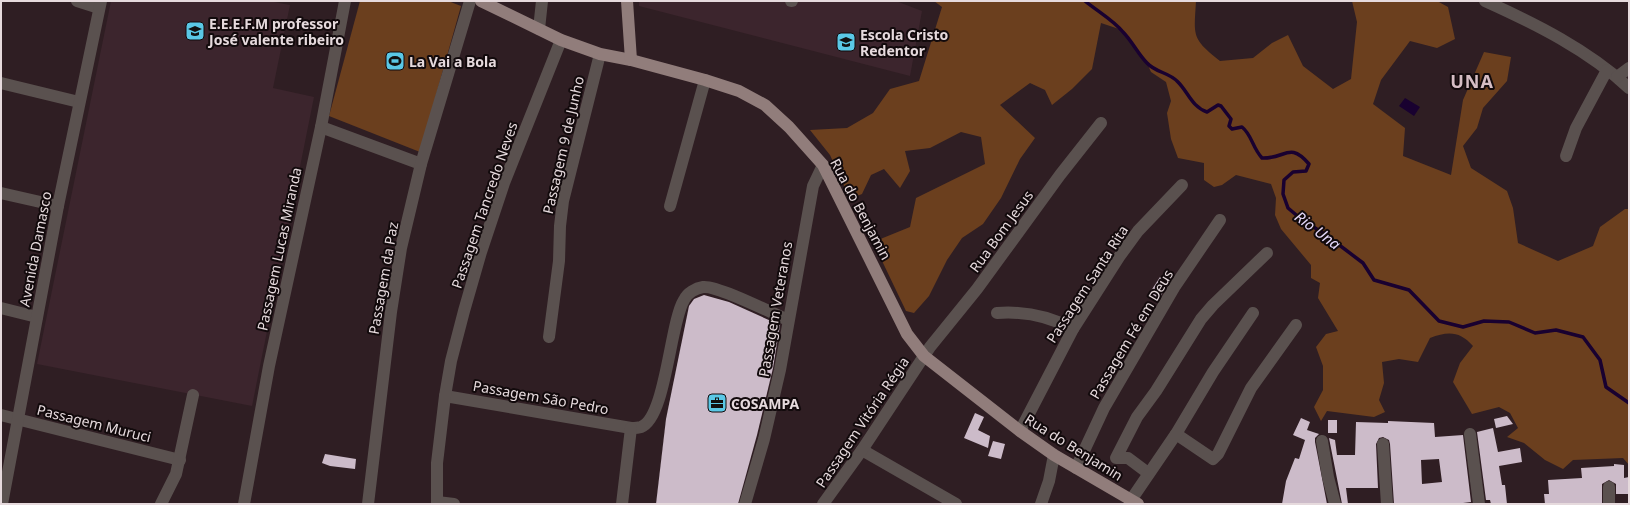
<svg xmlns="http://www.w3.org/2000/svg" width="1630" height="505" font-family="'Noto Sans',sans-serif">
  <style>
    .built { fill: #3c252d }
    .green { fill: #6b3f1e }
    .water { fill: #190130 }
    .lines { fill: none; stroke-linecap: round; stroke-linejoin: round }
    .stream { stroke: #190130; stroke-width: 3.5 }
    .building { fill: #ccbbc9; fill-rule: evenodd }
    .minor { stroke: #5a514f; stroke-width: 12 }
    .major { stroke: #917d7b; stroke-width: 12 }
    .labels { text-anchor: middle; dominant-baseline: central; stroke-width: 4; stroke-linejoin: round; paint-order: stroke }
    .poi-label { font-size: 14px; font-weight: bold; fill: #e6dadd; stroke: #120a0c; text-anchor: start }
    .street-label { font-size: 14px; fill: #e6dadd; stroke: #120a0c }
    .water-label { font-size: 15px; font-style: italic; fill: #e5d8fa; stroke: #120a0c }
    .district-label { font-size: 18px; font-weight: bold; letter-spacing: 1px; fill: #d5bdc4; stroke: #120a0c }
  </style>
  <rect width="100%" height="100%" fill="#2f1e23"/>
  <g class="built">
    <polygon points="111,1 269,1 290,5 273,88 314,97 252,406 37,364"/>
    <polygon points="639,1 896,1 922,11 910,76 639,6"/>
  </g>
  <g class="green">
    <polygon points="360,1 448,1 461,6 420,152 329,116"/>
    <path d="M 934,1 L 1196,1 C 1194,36 1191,38 1220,61 L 1253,58 L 1272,43 L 1288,35 L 1303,66 L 1333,89 L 1351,79 L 1357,22 L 1352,1 L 1437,1 L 1448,7 L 1455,39 L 1437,48 L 1410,41 L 1381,80 L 1373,104 L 1405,128 L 1403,156 L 1451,175 L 1463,100 L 1484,52 L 1511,57 L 1507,81 L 1483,108 L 1477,128 L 1463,146 L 1471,168 L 1507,191 L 1513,208 L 1518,243 L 1558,261 L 1593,246 L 1600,227 L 1625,209 L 1629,209 L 1629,465 L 1623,458 L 1573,460 L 1563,469 L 1545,460 L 1524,443 L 1507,437 L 1518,428 L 1510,413 L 1499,407 L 1472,414 L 1453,382 L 1460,363 L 1473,346 C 1460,331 1448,331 1430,338 L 1418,362 L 1399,359 L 1382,362 L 1384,383 L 1379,400 L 1385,412 L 1374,417 L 1327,411 L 1321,421 L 1314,407 L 1323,390 L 1323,366 L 1316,347 L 1326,334 L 1338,331 L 1318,298 L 1320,283 L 1311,278 L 1311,265 L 1281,229 L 1275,215 L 1276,198 L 1271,184 L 1236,175 L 1222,185 L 1214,187 L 1204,180 L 1204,163 L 1178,158 L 1171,139 L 1167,113 L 1171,101 L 1166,82 L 1151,72 L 1147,63 L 1122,30 L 1101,23 L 1092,69 L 1072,89 L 1052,105 L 1045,90 L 1030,83 L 1000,105 L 1035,138 L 1020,159 L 1001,198 L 983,224 L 962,238 L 947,260 L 929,296 L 914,313 L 906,311 L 873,242 L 910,227 L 916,198 L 985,164 L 981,137 L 961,132 L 930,148 L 905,151 L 910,171 L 900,188 L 884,169 L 871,175 L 862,194 L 850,199 L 830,155 L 810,130 L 847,128 L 873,113 L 890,89 L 919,81 L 942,7 Z"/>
  </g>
  <polygon class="water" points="1405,98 1420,107 1414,116 1399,106"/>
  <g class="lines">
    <path class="stream" d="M 1085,1 C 1097,11 1113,20 1123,32 C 1132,41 1138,54 1147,63 C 1156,73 1169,72 1178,82 C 1188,92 1192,107 1207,112 L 1218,105 L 1221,106 L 1231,119 L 1229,126 L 1232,129 L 1242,127 C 1252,135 1252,147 1262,158 C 1286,159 1289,141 1309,164 L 1306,171 L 1293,172 L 1284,180 L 1283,194 L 1288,208 L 1301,219 L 1326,235 L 1363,263 L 1374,280 L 1409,290 L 1439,321 L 1463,327 L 1484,321 L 1509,322 L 1535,333 L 1556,330 L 1583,337 L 1600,360 L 1606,387 L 1629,403"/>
  </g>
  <g class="building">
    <polygon points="1160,277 1169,282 1159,299 1149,294"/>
    <polygon points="704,295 729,302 780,325 773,368 757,435 738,504 656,504 666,419 689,306 694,299"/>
    <polygon points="975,413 984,417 978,430 990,436 988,448 964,438"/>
    <polygon points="1507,416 1513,424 1496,428 1494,419"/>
    <polygon points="1301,418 1310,422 1307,430 1319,434 1315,438 1315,442 1327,504 1282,504 1286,481 1295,458 1299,459 1305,440 1293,435"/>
    <rect x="1328" y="420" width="9" height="13"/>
    <path d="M 1388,421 L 1434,423 L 1435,437 L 1463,435 L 1471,502 L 1463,503 L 1463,504 L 1394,504 L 1390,444 L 1389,440 L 1383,437 L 1379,438 L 1376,444 L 1378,488 L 1346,488 L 1348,504 L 1342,504 L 1329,438 L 1335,440 L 1337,455 L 1355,455 L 1356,422 L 1388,423 ZM 1439,459 L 1442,482 L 1422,484 L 1421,460 Z"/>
    <polygon points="1493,428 1498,452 1520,448 1522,462 1499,466 1502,485 1505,485 1507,504 1491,504 1490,500 1486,500 1477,432"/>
    <polygon points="993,441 1005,444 1001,459 988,456"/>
    <polygon points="325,454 356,459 355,469 330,466 322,463"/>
    <polygon points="1614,464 1624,465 1624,478 1629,477 1629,494 1616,494 1616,484 1609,480 1602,484 1602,504 1545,504 1544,494 1549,494 1548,480 1582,478 1581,468 1614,466"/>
  </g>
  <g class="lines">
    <g class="minor">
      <polyline points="77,1 99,8"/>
      <polyline points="791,1 792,1"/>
      <path d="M 1485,1 C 1536,24 1588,50 1629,88"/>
      <polyline points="539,29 542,1"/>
      <polyline points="1617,77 1629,68"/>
      <polyline points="1,83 79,102"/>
      <polyline points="321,127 421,164"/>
      <polyline points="1566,156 1576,128 1607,70"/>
      <polyline points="1,193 58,206"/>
      <polyline points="670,206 705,80"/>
      <polyline points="1,308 37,317"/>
      <path d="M 997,313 C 1024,311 1049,316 1073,329"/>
      <polyline points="549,337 559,261 560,226 563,201 600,54"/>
      <path d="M 445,396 L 631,428 C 634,428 638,428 641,427 C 666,418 670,322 684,300 C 687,293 696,288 703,287 C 717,285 772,313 788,320"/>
      <polyline points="1,415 180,460"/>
      <polyline points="1020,431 1073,329 1119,257 1138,231 1182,185"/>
      <polyline points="1176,434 1213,459 1218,454 1251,388 1296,325"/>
      <polyline points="1470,434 1479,504"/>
      <polyline points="1322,441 1328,477 1335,504"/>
      <polyline points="1383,444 1387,504"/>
      <polyline points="862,450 956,504"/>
      <polyline points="1076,468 1104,408 1175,286 1220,220"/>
      <polyline points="1148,473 1128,458 1116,458 1137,417 1156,391 1201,319 1213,305 1267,253"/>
      <polyline points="1609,487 1609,504"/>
      <polyline points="1131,500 1176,434 1213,372 1253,313"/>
      <polyline points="437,502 454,504"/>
      <polyline points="2,504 58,206 101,1"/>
      <polyline points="161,504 176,474 193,395"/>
      <polyline points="244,504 269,366 321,127 345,1"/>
      <polyline points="368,504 391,312 401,248 421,164 470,1"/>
      <polyline points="437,504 437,463 445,396 451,361 464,311 481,252 504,183 561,40"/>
      <polyline points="622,504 631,428"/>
      <polyline points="745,504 764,439 780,370 813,186 823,165"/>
      <polyline points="823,504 862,450 930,347 977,289 1060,175 1101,123"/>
      <polyline points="1041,504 1049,481 1054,455"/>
    </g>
    <g class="major">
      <polyline points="481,1 561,40 600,54 631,60 705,80 739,91 765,105 789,127 823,165 907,334 924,356 1020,431 1054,455 1138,504"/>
      <polyline points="627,1 631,60"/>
    </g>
  </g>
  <defs>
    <symbol id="school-square" viewBox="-11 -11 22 22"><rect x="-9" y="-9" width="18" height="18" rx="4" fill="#5ac8e6" stroke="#120a0c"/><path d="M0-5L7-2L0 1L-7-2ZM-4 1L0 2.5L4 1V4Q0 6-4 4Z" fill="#111"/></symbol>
    <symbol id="stadium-square" viewBox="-11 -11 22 22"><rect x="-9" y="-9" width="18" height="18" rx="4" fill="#5ac8e6" stroke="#120a0c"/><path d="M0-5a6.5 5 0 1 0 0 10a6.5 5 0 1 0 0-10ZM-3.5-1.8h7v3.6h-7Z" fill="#111"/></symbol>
    <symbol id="office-square" viewBox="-11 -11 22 22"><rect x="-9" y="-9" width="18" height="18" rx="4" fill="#5ac8e6" stroke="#120a0c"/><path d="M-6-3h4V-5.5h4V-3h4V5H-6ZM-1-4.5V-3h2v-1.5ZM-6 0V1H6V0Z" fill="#111"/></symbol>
  </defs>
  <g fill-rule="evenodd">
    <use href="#school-square" x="184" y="20" width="22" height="22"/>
    <use href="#school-square" x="835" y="31" width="22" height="22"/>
    <use href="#stadium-square" x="384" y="50" width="22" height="22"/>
    <use href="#office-square" x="706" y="392" width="22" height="22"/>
  </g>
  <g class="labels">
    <g class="poi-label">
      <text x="209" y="23">E.E.E.F.M professor<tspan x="209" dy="16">José valente ribeiro</tspan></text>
      <text x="860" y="34">Escola Cristo<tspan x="860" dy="16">Redentor</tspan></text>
      <text x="409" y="61">La Vai a Bola</text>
      <text x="731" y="403">COSAMPA</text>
    </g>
    <g class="street-label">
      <text transform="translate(563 145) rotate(-77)">Passagem 9 de Junho</text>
      <text transform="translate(484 205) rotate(-71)">Passagem Tancredo Neves</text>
      <text transform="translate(861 209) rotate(62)">Rua do Benjamin</text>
      <text transform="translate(1001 231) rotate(-54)">Rua Bom Jesus</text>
      <text transform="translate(35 249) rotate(-79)">Avenida Damasco</text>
      <text transform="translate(279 249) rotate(-78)">Passagem Lucas Miranda</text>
      <text transform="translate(383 278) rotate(-80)">Passagem da Paz</text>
      <text transform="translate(1087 284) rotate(-57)">Passagem Santa Rita</text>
      <text transform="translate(775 309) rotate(-80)">Passagem Veteranos</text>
      <text transform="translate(1131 334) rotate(-59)">Passagem Fé em Deus</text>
      <text transform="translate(541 397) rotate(10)">Passagem São Pedro</text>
      <text transform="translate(862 422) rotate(-56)">Passagem Vitória Régia</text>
      <text transform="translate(94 423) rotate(14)">Passagem Muruci</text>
      <text transform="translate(1074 447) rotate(32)">Rua do Benjamin</text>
    </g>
    <g class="water-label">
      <text transform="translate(1318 230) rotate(37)">Rio Una</text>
    </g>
    <g class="district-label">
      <text x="1472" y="81">UNA</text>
    </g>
  </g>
  <rect width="1630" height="505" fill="none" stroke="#e6dadd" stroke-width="4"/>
</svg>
